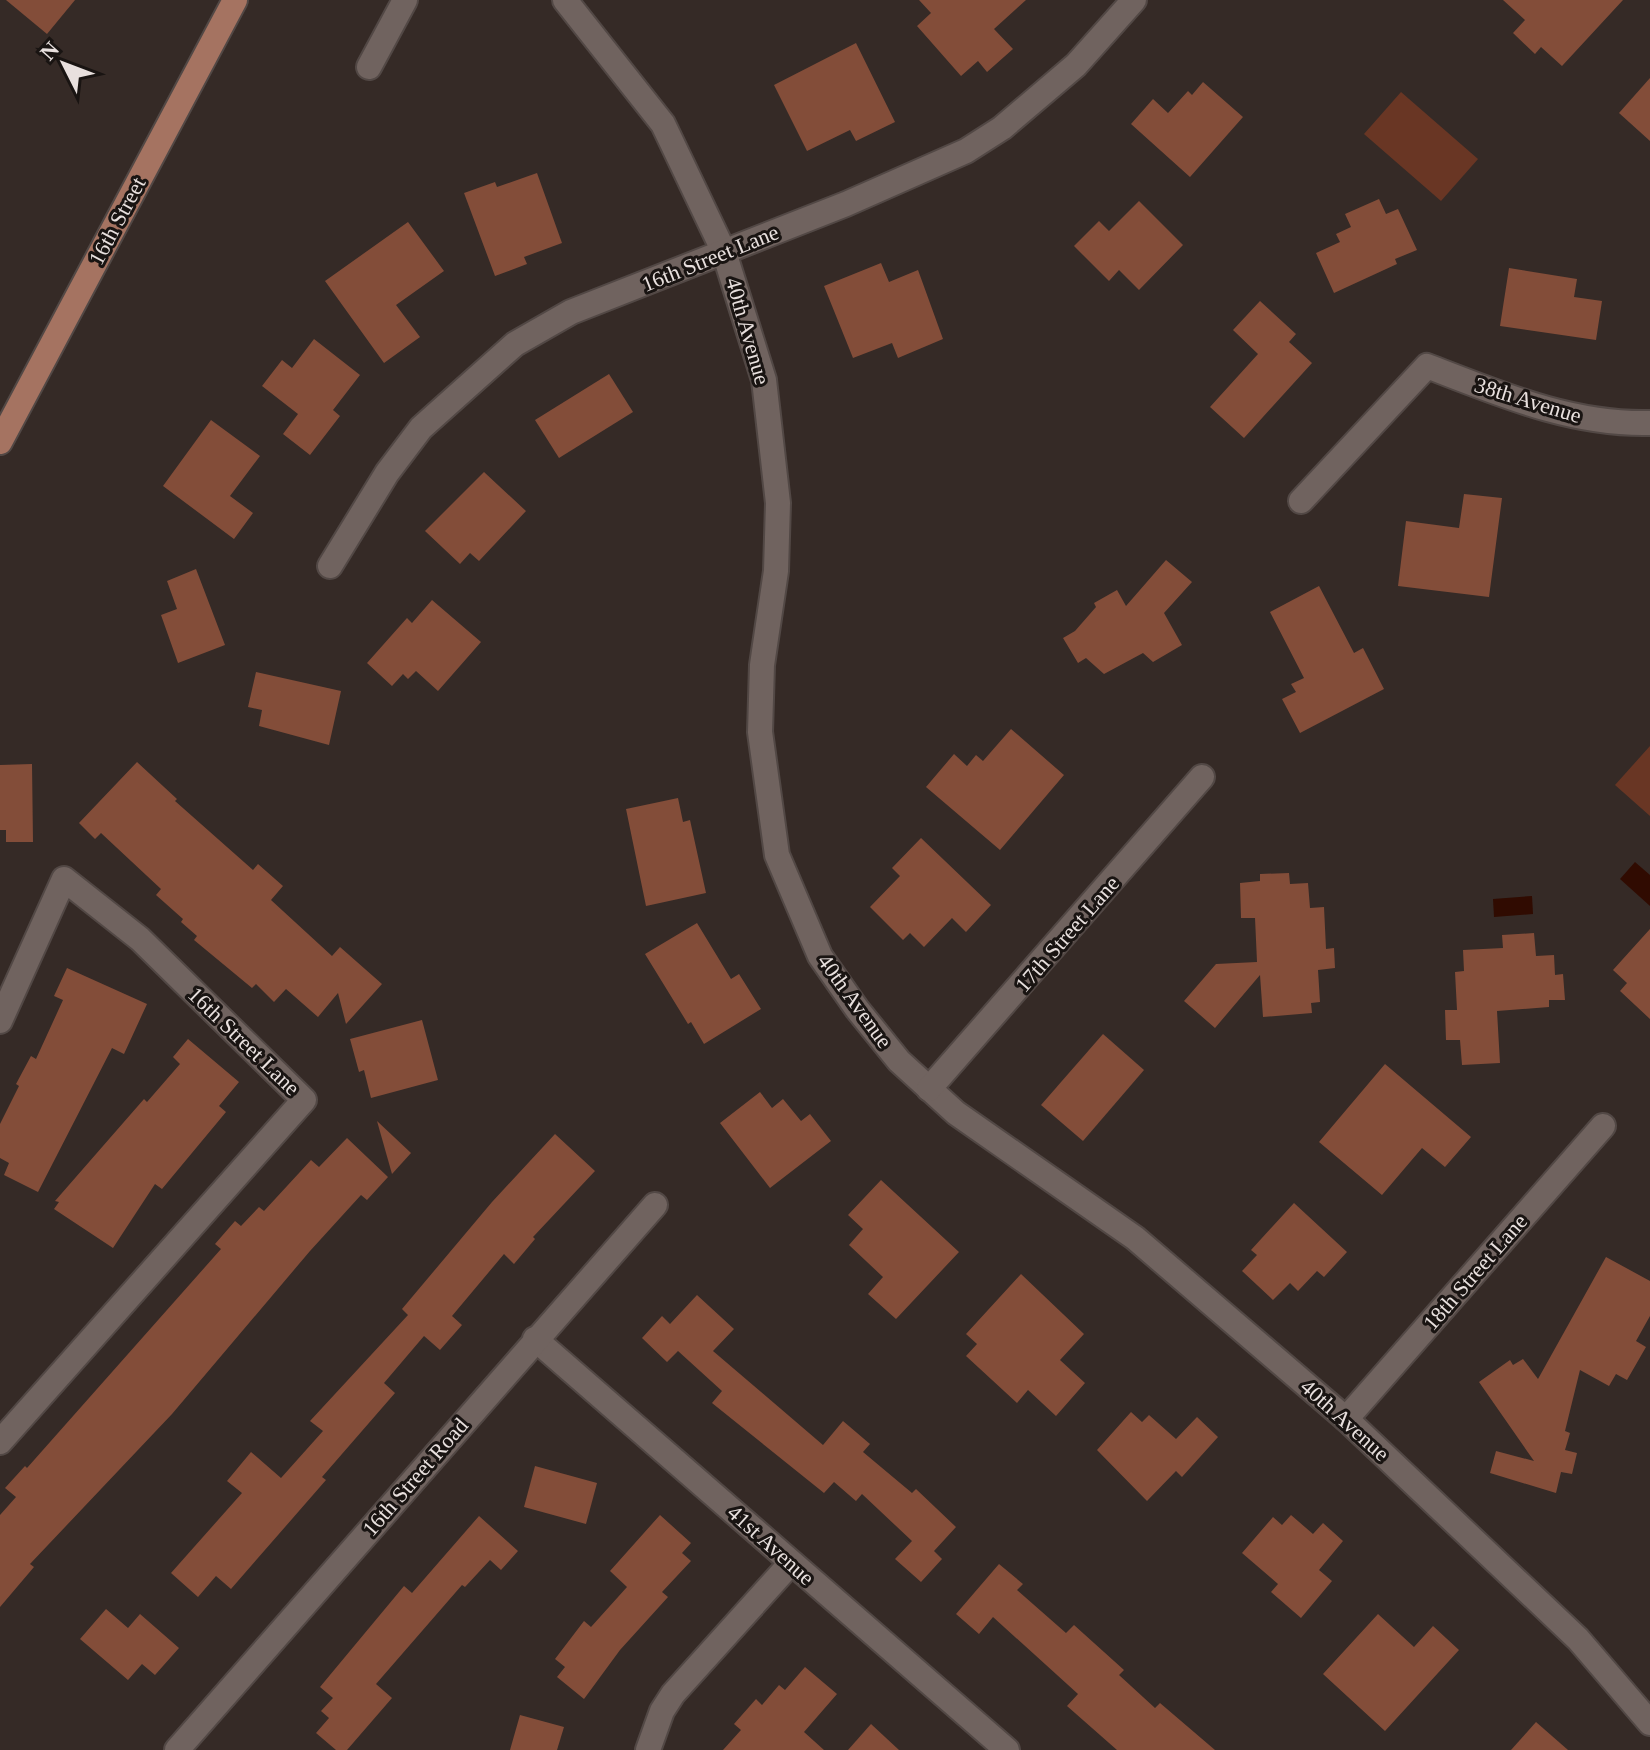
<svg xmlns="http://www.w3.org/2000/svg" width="1650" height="1750" font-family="Georgia,serif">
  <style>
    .green { fill: #693624 }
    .water { fill: #300b01 }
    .building { fill: #834d39 }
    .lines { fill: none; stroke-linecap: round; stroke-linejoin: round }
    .minor-casing { stroke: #524845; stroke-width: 28 }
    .major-casing { stroke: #524845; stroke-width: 28 }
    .minor { stroke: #70635f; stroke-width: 24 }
    .major { stroke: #a57361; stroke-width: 24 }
    .labels { text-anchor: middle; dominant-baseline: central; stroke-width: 6; stroke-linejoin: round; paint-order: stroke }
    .street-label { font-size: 22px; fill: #e8e0de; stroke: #191412 }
  </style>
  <rect width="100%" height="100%" fill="#352a26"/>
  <g class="green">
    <polygon points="1401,92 1478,159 1441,201 1364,134"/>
    <polygon points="1650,746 1650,816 1615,785"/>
  </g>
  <g class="water">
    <polygon points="1635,862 1650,875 1650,906 1620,879"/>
    <polygon points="1532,896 1533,914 1494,917 1493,899"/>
  </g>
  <g class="building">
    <polygon points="6,0 75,0 47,34"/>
    <polygon points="919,0 1026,0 994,29 1013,49 987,72 978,61 961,76 917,26 931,13"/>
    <polygon points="1503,0 1623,0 1562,66 1541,47 1535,54 1513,33 1525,20"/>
    <polygon points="856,43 895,122 856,141 850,130 807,151 774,85"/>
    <polygon points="1650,78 1650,141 1619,113"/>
    <polygon points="1203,82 1243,117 1190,177 1131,124 1153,99 1168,113 1188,91 1192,95"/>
    <polygon points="537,173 562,243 524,257 527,264 495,276 464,193 495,182 497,187"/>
    <polygon points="1379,199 1386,214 1398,209 1417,250 1395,259 1397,264 1334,293 1316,253 1340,242 1336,234 1351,227 1345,214"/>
    <polygon points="1139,201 1183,245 1139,290 1119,270 1109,281 1074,246 1099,221 1109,231"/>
    <polygon points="408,222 444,271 396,305 420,337 384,363 325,281"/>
    <polygon points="881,263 889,282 918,270 943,339 898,358 892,343 853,358 824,286"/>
    <polygon points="1509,268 1577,279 1574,297 1602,301 1596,340 1500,326"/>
    <polygon points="1260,301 1296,334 1289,342 1312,363 1244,438 1210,407 1258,354 1233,330"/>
    <polygon points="314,339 360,375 333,410 340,416 310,455 283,434 298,414 262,386 282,360 292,368"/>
    <polygon points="609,374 633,412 559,458 535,420"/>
    <polygon points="211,420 260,456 230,496 253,513 234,539 163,486"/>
    <polygon points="484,472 526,511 479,561 470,553 460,564 425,531"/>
    <polygon points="1464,494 1502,498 1489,597 1398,586 1406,521 1459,528"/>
    <polygon points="1166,560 1192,582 1164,613 1182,645 1153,662 1143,653 1104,674 1086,658 1078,663 1063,638 1075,631 1096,607 1094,603 1117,590 1126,606"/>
    <polygon points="196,569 225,645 178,663 161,615 177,609 167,581"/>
    <polygon points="1319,586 1354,653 1363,648 1384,689 1300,733 1282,699 1296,692 1291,684 1304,678 1270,612"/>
    <polygon points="432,600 481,642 438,691 416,671 408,679 403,674 392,686 367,663 407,618 412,623"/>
    <polygon points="256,672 341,691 329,745 259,726 262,710 248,707"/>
    <polygon points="1011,729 1064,775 1000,850 926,787 954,754 967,766 976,755 983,761"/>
    <polygon points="137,762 177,799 175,801 253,870 258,864 283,886 271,900 332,956 340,947 382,984 346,1024 338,993 318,1017 286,989 274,1002 256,984 252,988 194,940 197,936 181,922 183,919 156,895 161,889 101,833 95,839 79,823"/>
    <polygon points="32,764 33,842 6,842 6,830 0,830 0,765"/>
    <polygon points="678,798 683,822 690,820 706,893 646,906 626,809"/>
    <polygon points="921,838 991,905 966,932 952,918 924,947 910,933 903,940 870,907 900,876 892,868"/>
    <polygon points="1289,873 1290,884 1308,883 1310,908 1324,907 1326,949 1334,948 1335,968 1318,970 1320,1002 1311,1003 1312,1013 1263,1017 1260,975 1215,1028 1184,1001 1216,964 1257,962 1255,918 1241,918 1240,883 1260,881 1260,874"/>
    <polygon points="697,923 731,979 739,974 761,1009 704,1044 691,1022 688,1024 645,954"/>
    <polygon points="1650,929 1650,1019 1620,991 1627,983 1613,970"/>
    <polygon points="1534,933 1536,956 1554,955 1555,975 1563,974 1565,1000 1549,1000 1549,1007 1497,1011 1500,1063 1462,1065 1460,1040 1446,1040 1445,1010 1457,1010 1455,972 1464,971 1463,950 1503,948 1502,935"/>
    <polygon points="67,968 147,1004 124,1054 112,1048 38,1192 4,1175 9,1163 0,1158 0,1124 19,1086 16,1084 31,1056 36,1059 63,1000 54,996"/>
    <polygon points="422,1020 438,1080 371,1098 364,1070 359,1072 350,1039"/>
    <polygon points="1103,1034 1144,1070 1083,1141 1041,1105"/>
    <polygon points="188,1039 239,1082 219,1106 226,1112 162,1189 155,1184 113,1248 54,1209 59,1202 55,1201 144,1099 147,1102 180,1064 173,1057"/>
    <polygon points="1385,1064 1471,1137 1445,1167 1422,1148 1382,1195 1319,1142"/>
    <polygon points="760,1092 772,1108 783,1099 801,1121 810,1114 831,1141 770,1188 720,1123"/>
    <polygon points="377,1121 411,1153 392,1174"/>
    <polygon points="555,1134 595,1171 533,1237 535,1239 514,1264 504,1254 452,1316 462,1325 440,1350 424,1336 384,1383 395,1393 322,1477 326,1480 231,1589 216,1576 198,1597 171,1573 242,1493 227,1481 251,1452 281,1478 323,1431 310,1421 408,1315 402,1309 492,1202"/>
    <polygon points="347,1138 388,1177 367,1200 361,1195 310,1251 172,1414 30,1564 34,1567 0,1607 0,1515 16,1497 5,1488 25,1466 27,1468 221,1249 215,1244 235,1221 241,1226 259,1207 264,1211 311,1160 319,1167"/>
    <polygon points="881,1180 959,1252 896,1319 868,1294 883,1277 849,1245 863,1229 848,1215"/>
    <polygon points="1294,1203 1347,1252 1324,1277 1317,1271 1298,1291 1290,1283 1273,1300 1242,1271 1257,1255 1251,1250"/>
    <polygon points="1606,1257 1650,1281 1650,1316 1636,1341 1646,1347 1627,1380 1616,1374 1609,1386 1580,1370 1565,1431 1570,1433 1565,1450 1577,1453 1572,1474 1561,1472 1556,1493 1490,1473 1496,1451 1534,1461 1479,1382 1510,1360 1513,1365 1523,1359 1538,1379"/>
    <polygon points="1021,1274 1084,1334 1060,1360 1085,1383 1056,1416 1028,1390 1017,1403 966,1356 977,1344 966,1334"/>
    <polygon points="697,1295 734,1329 713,1351 823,1445 843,1421 870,1444 863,1452 912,1493 916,1489 956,1527 934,1551 942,1559 921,1582 895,1559 912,1541 862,1494 856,1501 834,1482 824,1493 712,1403 722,1391 678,1351 667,1362 642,1338 662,1316 670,1324"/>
    <polygon points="1131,1412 1142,1422 1149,1415 1176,1439 1197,1417 1218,1437 1182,1477 1176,1471 1147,1501 1097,1450"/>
    <polygon points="535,1466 597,1483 586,1524 524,1507"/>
    <polygon points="660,1515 691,1543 682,1553 691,1561 662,1592 668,1597 620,1650 584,1699 557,1677 565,1667 555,1659 584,1621 591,1627 627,1587 610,1571"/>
    <polygon points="1291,1515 1313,1534 1323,1523 1343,1541 1319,1570 1332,1581 1301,1618 1271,1592 1278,1584 1242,1553 1273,1517 1282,1525"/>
    <polygon points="479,1516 518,1551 501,1570 490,1560 465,1587 462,1585 376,1684 392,1698 347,1750 336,1750 316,1733 329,1718 321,1711 333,1698 320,1687 404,1586 412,1593"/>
    <polygon points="999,1564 1023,1584 1017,1590 1066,1633 1074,1625 1124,1670 1119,1675 1155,1708 1160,1703 1215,1750 1117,1750 1067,1706 1078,1694 993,1617 979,1634 956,1614"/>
    <polygon points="106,1609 128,1628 140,1614 179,1648 155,1675 142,1664 128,1680 80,1639"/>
    <polygon points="1378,1614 1414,1647 1433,1626 1459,1650 1385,1731 1323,1674"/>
    <polygon points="805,1667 837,1694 804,1732 824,1750 723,1750 741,1730 734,1724 756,1699 762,1705 779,1685 785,1690"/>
    <polygon points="520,1715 564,1727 557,1750 510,1750"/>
    <polygon points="1536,1722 1568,1750 1511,1750"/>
    <polygon points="871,1724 899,1750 848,1750"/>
  </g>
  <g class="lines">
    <defs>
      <g id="minor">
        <polyline points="565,0 663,124 724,252 764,380 778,503 776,571 762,665 760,732 777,855 820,956 857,1009 899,1061 956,1113 1135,1238 1346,1419 1578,1639 1650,1723"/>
        <polyline points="369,67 405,0"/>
        <path d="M 1301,501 L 1427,366 C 1500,394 1571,425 1650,423"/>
        <polyline points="330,566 387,473 421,428 515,344 571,312 846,204 966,151 1002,128 1076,65 1134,0"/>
        <polyline points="0,1021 64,879 140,939 304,1100 0,1442"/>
        <polyline points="929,1089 1202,777"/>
        <polyline points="535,1339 1007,1750"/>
        <polyline points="1346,1419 1603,1126"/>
        <polyline points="177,1750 655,1205"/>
        <polyline points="648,1750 662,1711 673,1694 791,1563"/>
      </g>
      <polyline id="major" points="0,442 235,0"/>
    </defs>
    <use href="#minor" class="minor-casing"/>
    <use href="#major" class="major-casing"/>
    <use href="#minor" class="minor"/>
    <use href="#major" class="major"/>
  </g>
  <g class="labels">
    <g class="street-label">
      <text transform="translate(117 221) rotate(-62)">16th Street</text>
      <text transform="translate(710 258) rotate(-22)">16th Street Lane</text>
      <text transform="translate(748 331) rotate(74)">40th Avenue</text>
      <text transform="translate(1528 400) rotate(17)">38th Avenue</text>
      <text transform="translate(1067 934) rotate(-49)">17th Street Lane</text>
      <text transform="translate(855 1001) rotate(54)">40th Avenue</text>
      <text transform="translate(244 1041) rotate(44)">16th Street Lane</text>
      <text transform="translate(1475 1272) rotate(-49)">18th Street Lane</text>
      <text transform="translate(1345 1420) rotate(42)">40th Avenue</text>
      <text transform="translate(415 1477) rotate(-49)">16th Street Road</text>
      <text transform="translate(771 1545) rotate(42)">41st Avenue</text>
    </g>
  </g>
  <g transform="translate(64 64) rotate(312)" stroke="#191412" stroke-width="6" paint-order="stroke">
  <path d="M0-6L14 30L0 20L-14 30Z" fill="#e8e0de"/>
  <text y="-12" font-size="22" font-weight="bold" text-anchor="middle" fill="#e8e0de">N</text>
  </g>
</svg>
